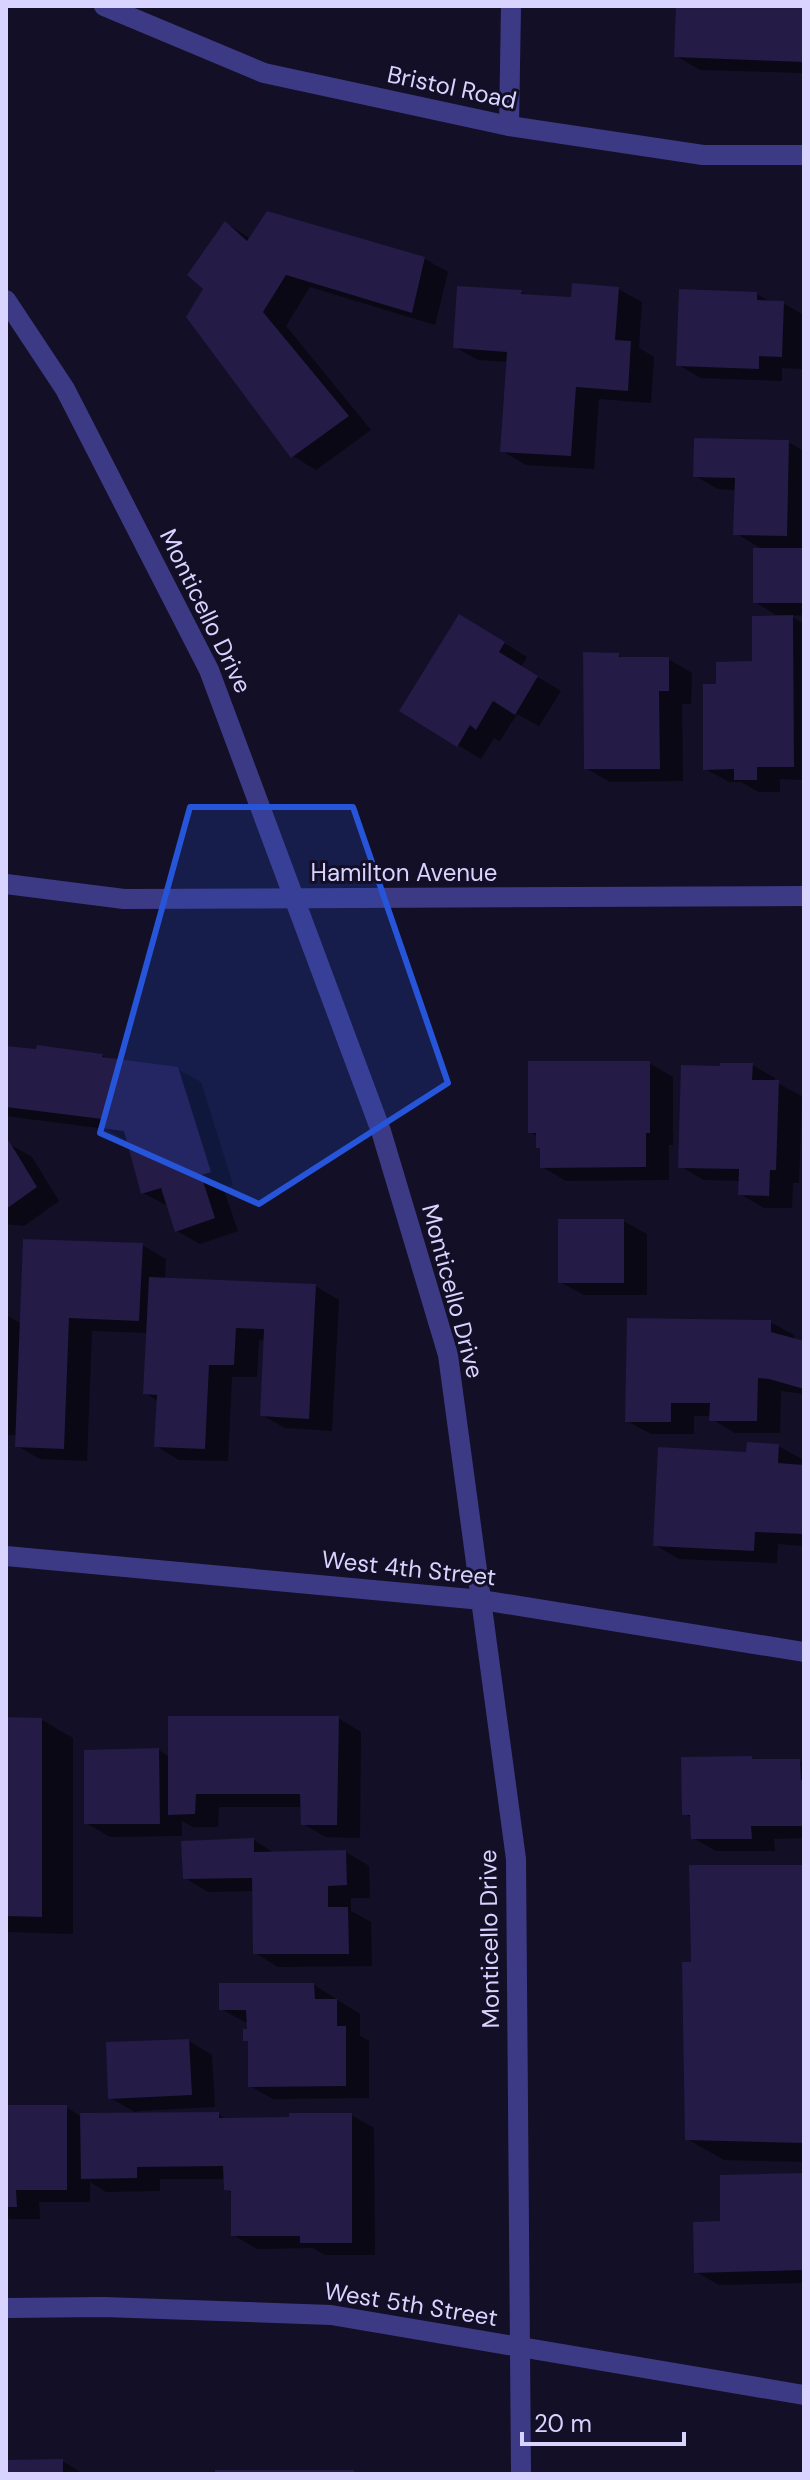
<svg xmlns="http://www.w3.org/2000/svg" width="810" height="2480" font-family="'DM Sans',sans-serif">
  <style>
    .shadow { fill: #0007 }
    .building { fill: #241b47 }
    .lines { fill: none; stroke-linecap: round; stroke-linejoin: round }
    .minor { stroke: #3d3a85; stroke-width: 20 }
    .marked { fill: #2655da; fill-opacity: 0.2; stroke: #2655da; stroke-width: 6; stroke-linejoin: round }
    .labels { text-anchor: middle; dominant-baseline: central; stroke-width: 6; stroke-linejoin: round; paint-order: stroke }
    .street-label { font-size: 24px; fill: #d9d4ff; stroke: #130f26 }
  </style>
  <rect width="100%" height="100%" fill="#130f26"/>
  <g class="shadow">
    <polygon points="678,6 804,6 804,73 700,70 676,56"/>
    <polygon points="268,213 425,259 448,272 435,325 310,287 286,326 371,430 316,470 293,456 205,289 226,223 251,239"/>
    <polygon points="618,289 642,302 639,348 654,357 651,403 599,399 594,469 526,465 502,451 508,362 478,360 455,347 521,292 528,296 572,300"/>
    <polygon points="757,294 770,302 783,303 804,315 804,369 782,368 782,381 701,378 678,365"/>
    <polygon points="788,442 804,451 804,615 790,616 804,624 804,780 780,779 780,792 759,792 741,782 729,782 705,769 717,686 754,663 781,618 755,602 764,550 735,533 736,490 718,489 695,476"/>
    <polygon points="483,630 527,657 521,667 561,691 539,726 517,714 500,741 494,738 481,759 458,745"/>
    <polygon points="618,655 626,659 668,659 692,673 691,704 682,704 683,781 610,782 586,768"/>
    <polygon points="6,1048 102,1055 110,1060 177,1069 201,1082 233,1185 223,1188 238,1231 200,1244 177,1231 168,1206 143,1193 127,1141 106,1129 6,1116"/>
    <polygon points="649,1063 673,1077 673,1145 669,1145 669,1180 566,1181 542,1167 542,1150 538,1147 538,1137 530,1132"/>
    <polygon points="752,1065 775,1078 775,1082 802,1096 799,1183 793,1183 792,1208 764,1208 740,1194 741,1181 704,1180 680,1166 722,1068"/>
    <polygon points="9,1144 32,1157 59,1201 24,1226 6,1224 6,1146"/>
    <polygon points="623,1221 647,1234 647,1295 584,1295 560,1282"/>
    <polygon points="142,1245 166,1259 165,1279 315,1286 339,1300 332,1431 285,1428 262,1415 266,1341 259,1340 257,1377 232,1377 228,1461 179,1460 156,1446 158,1401 145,1393 148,1333 92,1331 87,1461 40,1459 17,1446 17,1435 6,1435 6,1315 22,1324"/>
    <polygon points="770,1322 794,1335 794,1340 804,1343 804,1394 781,1391 780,1433 735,1433 711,1419 712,1416 694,1416 694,1434 651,1434 627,1421"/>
    <polygon points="778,1446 802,1459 801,1467 804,1467 804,1546 778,1544 777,1563 679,1559 655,1545 748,1454"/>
    <polygon points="338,1718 361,1732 360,1838 326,1837 303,1824 303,1807 219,1807 218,1827 193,1827 182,1821 182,1836 110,1837 86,1823 159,1750 170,1757"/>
    <polygon points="6,1719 42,1720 73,1738 73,1934 6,1932"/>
    <polygon points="751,1758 756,1761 800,1761 804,1763 804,1838 774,1839 775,1851 716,1851 693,1838 692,1818 684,1814"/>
    <polygon points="254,1840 276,1854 346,1852 369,1866 370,1898 351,1898 351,1911 371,1922 372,1966 278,1967 255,1953 254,1891 208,1892 185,1878"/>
    <polygon points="804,1867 804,2162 724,2160 687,2139 693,1964"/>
    <polygon points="314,1985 360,2014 360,2036 369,2041 369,2098 273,2099 250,2086 250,2042 245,2040 249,2031 249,2022 245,2022 221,2009"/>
    <polygon points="189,2041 212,2055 215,2107 137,2111 137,2113 110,2098"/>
    <polygon points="6,2107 66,2107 82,2117 218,2114 227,2120 351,2115 374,2128 375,2255 325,2255 313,2248 257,2249 233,2235 233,2194 226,2189 226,2179 160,2179 160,2191 106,2192 90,2182 90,2202 39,2202 40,2219 10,2219 6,2216"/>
    <polygon points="804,2175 804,2283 719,2285 696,2272 722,2223"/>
    <polygon points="62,2461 84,2474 6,2474 6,2462"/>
  </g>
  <g class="building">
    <polygon points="676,6 804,6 804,62 674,57"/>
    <polygon points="267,211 425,257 412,313 286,275 263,312 349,416 291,458 186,317 203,289 187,275 225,221 247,241"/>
    <polygon points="572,283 619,287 615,340 631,341 628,391 576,387 571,456 500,452 507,352 453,348 457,286 522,290 521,294 571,297"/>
    <polygon points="679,289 757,292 757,300 784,301 782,357 759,356 759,369 676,366"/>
    <polygon points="694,438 789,440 787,536 733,535 735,478 693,477"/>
    <rect x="753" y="548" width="51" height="55"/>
    <polygon points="459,614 505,642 499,652 538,676 515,715 493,701 476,730 470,725 457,747 399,711"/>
    <polygon points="793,615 794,767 757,767 757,780 734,780 734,769 703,770 703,684 716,684 716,662 752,661 752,616"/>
    <polygon points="583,652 619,653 619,657 669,657 669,691 659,691 660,769 584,769"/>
    <polygon points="37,1045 103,1054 102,1057 178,1067 211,1172 201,1175 215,1218 175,1232 161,1188 141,1194 124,1131 101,1128 102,1119 6,1107 6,1046 36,1049"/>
    <polygon points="528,1061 650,1061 650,1133 646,1133 646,1167 540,1168 540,1148 536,1148 536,1133 528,1133"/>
    <polygon points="720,1063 753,1063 752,1080 779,1080 776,1170 770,1170 769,1196 738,1195 739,1169 678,1168 681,1065 720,1066"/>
    <polygon points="9,1141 37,1187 6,1209 6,1143"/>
    <rect x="558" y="1219" width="66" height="64"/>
    <polygon points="23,1239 143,1243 139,1321 69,1318 64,1449 15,1447"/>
    <polygon points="149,1277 316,1284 309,1419 260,1416 264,1329 236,1328 234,1365 209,1365 205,1449 154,1447 157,1395 143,1394"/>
    <polygon points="627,1318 771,1320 771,1332 804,1341 804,1389 769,1379 758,1378 757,1421 709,1421 710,1403 671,1403 671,1422 625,1422"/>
    <polygon points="747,1442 779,1444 778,1463 804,1465 804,1534 755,1532 754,1551 653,1546 658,1447 746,1452"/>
    <polygon points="168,1716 339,1716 337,1825 301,1825 300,1794 196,1794 195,1814 168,1815"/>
    <polygon points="6,1717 42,1718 42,1917 6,1916"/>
    <polygon points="159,1748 160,1824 84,1824 84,1750"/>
    <polygon points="752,1756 752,1759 800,1759 801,1780 804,1780 804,1826 751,1826 752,1839 691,1839 690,1815 682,1815 681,1757"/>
    <polygon points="254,1838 254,1852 346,1850 347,1885 328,1886 328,1907 348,1907 349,1954 253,1954 252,1878 183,1879 181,1841"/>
    <polygon points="689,1865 804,1865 804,2143 685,2140 682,1962 691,1962"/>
    <polygon points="219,1983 314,1983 315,1999 337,1999 337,2026 346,2026 346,2086 248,2087 248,2041 243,2041 243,2029 247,2029 246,2010 219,2010"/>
    <polygon points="189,2039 192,2095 108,2099 106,2042"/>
    <polygon points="6,2105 67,2105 67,2190 16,2190 17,2207 6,2207"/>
    <polygon points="219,2112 219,2118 289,2117 289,2113 352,2113 352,2243 300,2243 300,2236 231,2236 231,2191 224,2190 223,2166 137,2167 137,2178 81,2179 80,2113"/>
    <polygon points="804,2173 804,2270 694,2273 693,2222 720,2221 720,2175"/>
    <polygon points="63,2459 63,2474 6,2474 6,2460"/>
    <rect x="215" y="2470" width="139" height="4"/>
  </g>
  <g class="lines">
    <g class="minor">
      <polyline points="104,6 264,73 509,126 703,155 804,155"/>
      <polyline points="509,126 511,6"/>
      <polyline points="6,300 65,389 209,670 381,1131 448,1355 516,1859 521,2474"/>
      <polyline points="6,884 124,899 804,896"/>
      <polyline points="6,1556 482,1600 804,1652"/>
      <polyline points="6,2308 104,2307 331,2315 804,2395"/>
    </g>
  </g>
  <path class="marked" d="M 190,807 L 353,807 L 448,1083 L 259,1204 L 100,1133 Z"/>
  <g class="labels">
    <g class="street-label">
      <text transform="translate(452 87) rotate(12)">Bristol Road</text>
      <text transform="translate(206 611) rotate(64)">Monticello Drive</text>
      <text x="404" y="872">Hamilton Avenue</text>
      <text transform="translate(453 1291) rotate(75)">Monticello Drive</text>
      <text transform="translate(409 1568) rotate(6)">West 4th Street</text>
      <text transform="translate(489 1939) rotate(-91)">Monticello Drive</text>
      <text transform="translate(411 2304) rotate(9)">West 5th Street</text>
    </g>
  </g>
  <rect width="810" height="2480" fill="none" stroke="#d9d4ff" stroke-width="16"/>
  <path d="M522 2432v12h162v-12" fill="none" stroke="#d9d4ff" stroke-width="4"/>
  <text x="534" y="2432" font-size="24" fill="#d9d4ff" stroke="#130f26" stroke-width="6" paint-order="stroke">20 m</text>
</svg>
